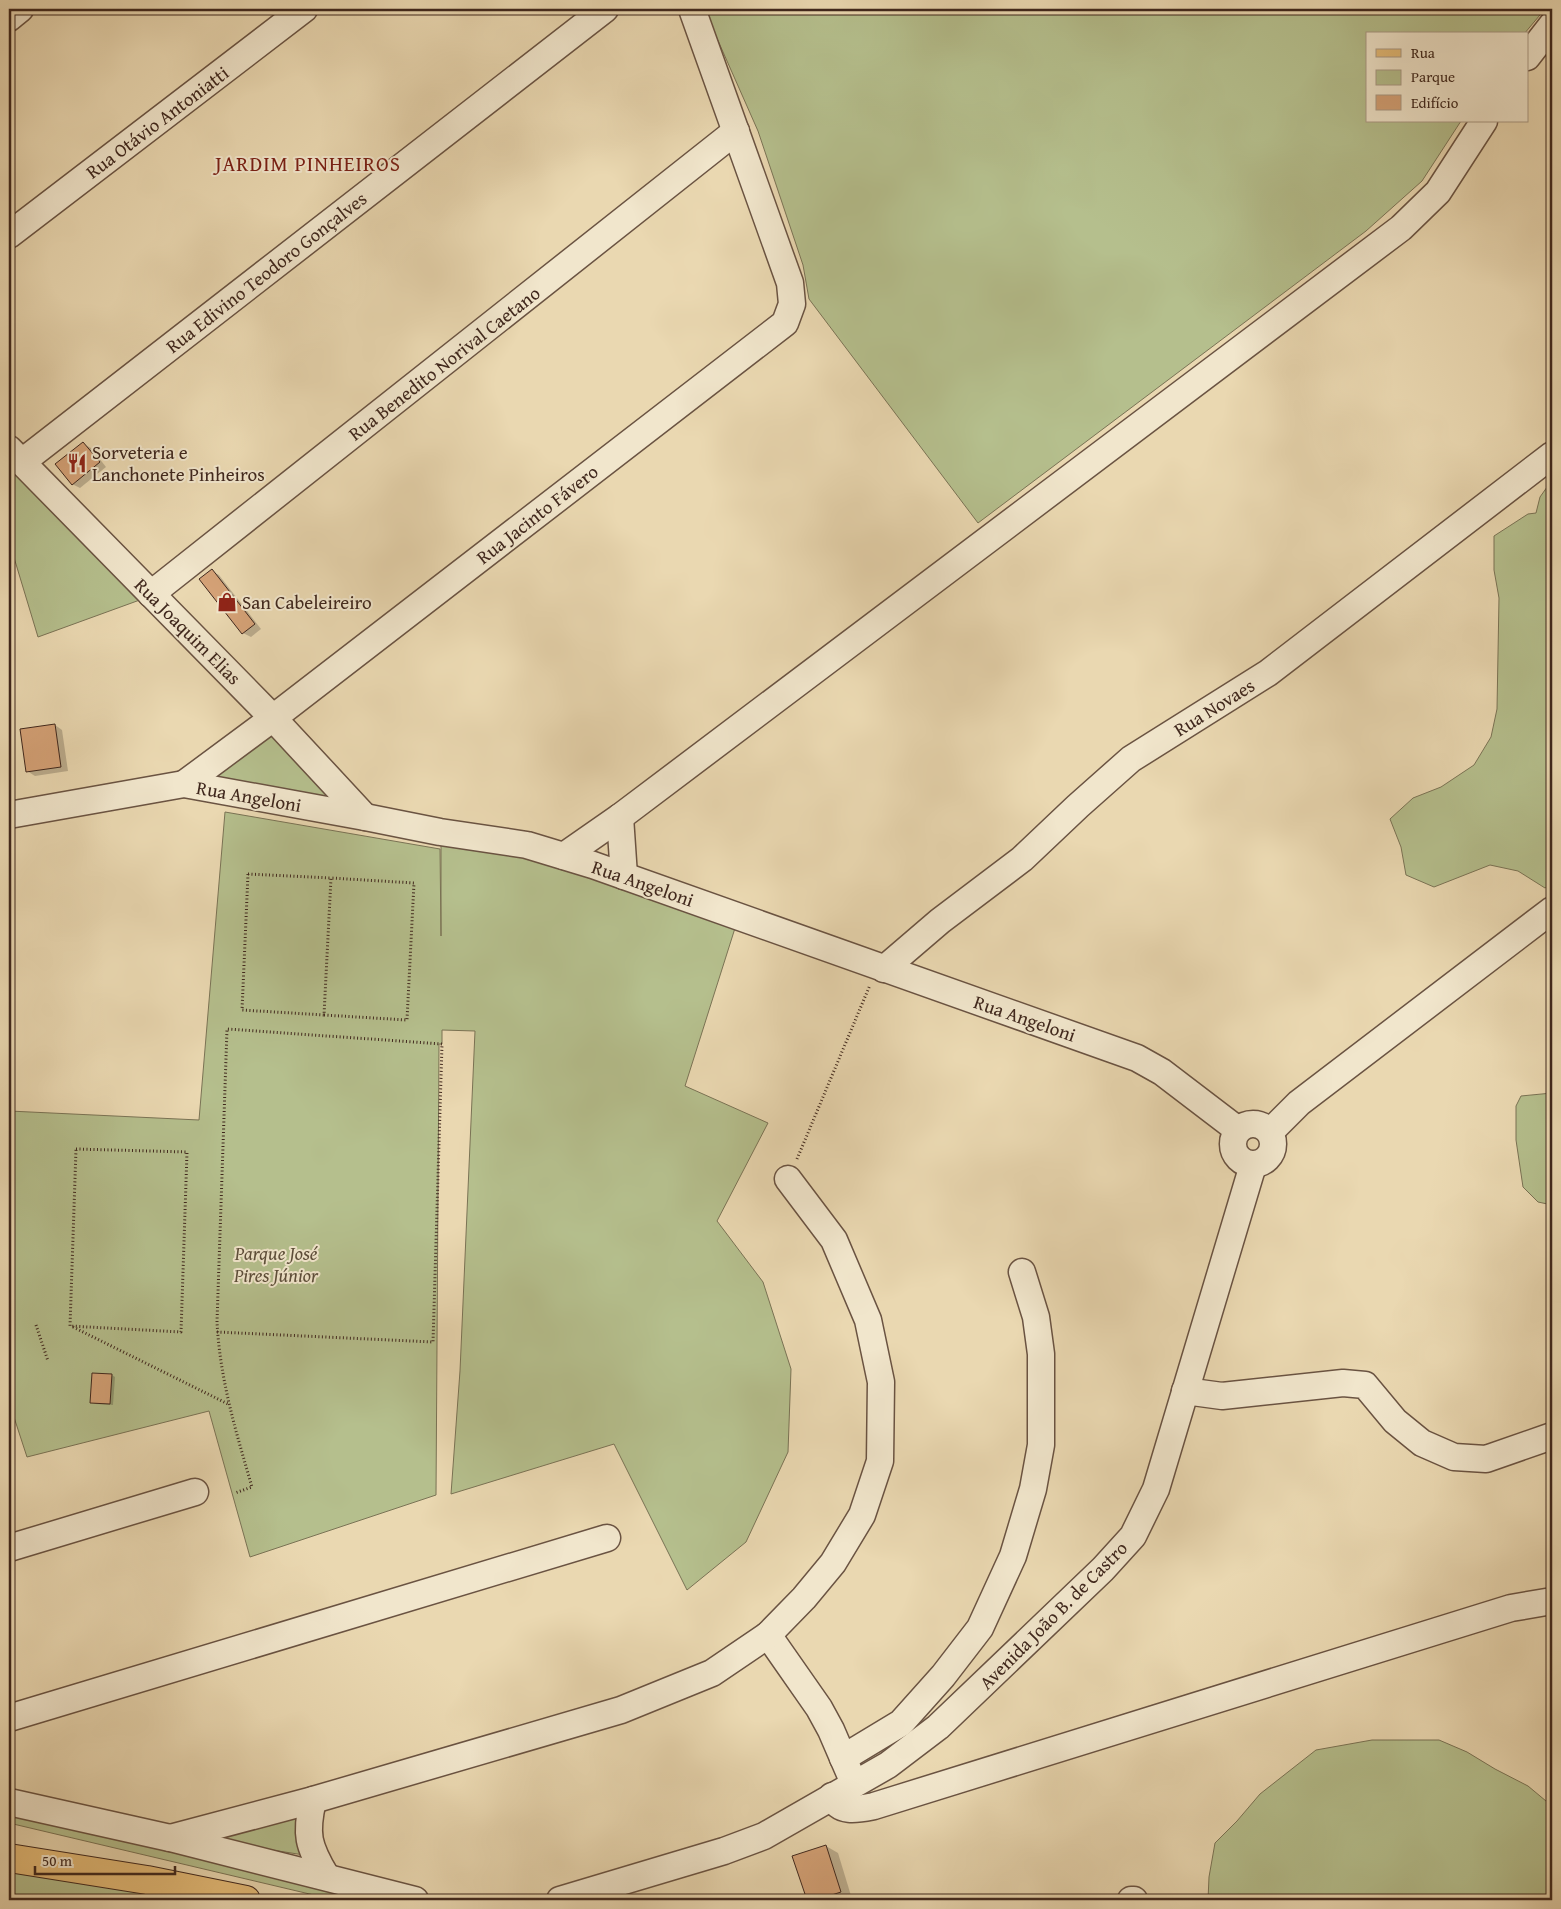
<svg xmlns="http://www.w3.org/2000/svg" width="1561" height="1909" font-family="'Gentium Book Plus',serif">
  <style>
    .green { fill: #b5bf8d; stroke: #7a7355 }
    .shadow { fill: #0003 }
    .building { fill: #d5a277; stroke: #3f271d }
    .lines { fill: none; stroke-linecap: round; stroke-linejoin: round }
    .minor-casing { stroke: #6a5342; stroke-width: 29 }
    .major-casing { stroke: #3f271d; stroke-width: 30 }
    .path { stroke: #3f271d; stroke-width: 3; stroke-dasharray: 1 2.5; stroke-linecap: butt }
    .minor { stroke: #f1e6cc; stroke-width: 26 }
    .major { stroke: #e5bc78; stroke-width: 28 }
    .labels { text-anchor: middle; dominant-baseline: central; stroke-width: 4; stroke-linejoin: round; paint-order: stroke }
    .street-label { font-size: 19px; fill: #3f271d; stroke: #f1e6cc }
    .poi-label { font-size: 19px; fill: #3f271d; stroke: #f1e6cc; text-anchor: start }
    .park-label { font-size: 19px; font-style: italic; fill: #5c4d39; stroke: #f1e6cc }
    .quarter-label { font-size: 21px; letter-spacing: 1px; fill: #7a1f14; stroke: #f1e6cc }
  </style>
  <rect width="100%" height="100%" fill="#ead8b1"/>
  <filter id="stains"><feTurbulence type="fractalNoise" baseFrequency=".004" numOctaves="4"/><feColorMatrix values="0 0 0 0 .2 0 0 0 0 .09 0 0 0 0 .02 0 0 0 .5 -.17"/></filter>
  <radialGradient id="worn" r=".72"><stop offset=".6" stop-color="#630" stop-opacity="0"/><stop offset="1" stop-color="#630" stop-opacity=".3"/></radialGradient>
  <g class="green">
    <polygon points="704,9 1545,9 1524,34 1367,34 1367,121 1461,121 1422,181 1366,231 978,523 809,299 803,265 758,131"/>
    <polygon points="9,455 148,597 38,637 9,541"/>
    <polygon points="1552,480 1552,884 1545,888 1518,871 1490,865 1434,887 1406,875 1401,847 1390,819 1413,798 1441,787 1474,765 1491,737 1497,709 1499,598 1494,570 1494,536 1528,514 1536,513 1540,497"/>
    <polygon points="273,725 351,809 196,781"/>
    <polygon points="225,812 440,849 441,936 441,841 480,845 592,877 632,893 736,925 685,1086 768,1123 717,1221 763,1282 791,1369 788,1452 746,1542 687,1590 614,1444 451,1494 460,1371 475,1031 442,1030 442,1044 439,1044 436,1495 250,1557 209,1411 27,1457 9,1402 9,1111 199,1120"/>
    <polygon points="1552,1093 1552,1205 1538,1202 1523,1187 1516,1140 1516,1106 1521,1096"/>
    <polygon points="1372,1740 1439,1740 1467,1752 1495,1769 1528,1786 1552,1806 1552,1900 1208,1900 1209,1877 1215,1843 1237,1821 1260,1794 1316,1750"/>
    <polygon points="9,1804 394,1900 335,1900 9,1823"/>
    <polygon points="305,1809 304,1855 189,1837"/>
    <polygon points="9,1869 111,1885 175,1900 9,1900"/>
  </g>
  <g class="shadow">
    <polygon points="83,444 91,448 106,467 80,488 72,484"/>
    <polygon points="212,571 219,575 261,629 251,637 243,633"/>
    <polygon points="55,725 62,730 68,771 35,776 27,771"/>
    <polygon points="112,1375 115,1377 113,1405 95,1404 92,1402"/>
    <polygon points="826,1846 838,1853 852,1899 847,1900 809,1900 794,1857"/>
  </g>
  <g class="building">
    <polygon points="83,442 100,462 72,485 55,464"/>
    <polygon points="212,569 255,624 242,634 199,579"/>
    <polygon points="55,724 61,767 26,772 20,729"/>
    <polygon points="92,1373 112,1374 110,1404 90,1403"/>
    <polygon points="826,1845 841,1892 816,1900 807,1900 792,1856"/>
  </g>
  <g class="lines">
    <defs>
      <g id="minor">
        <polyline points="9,18 20,9"/>
        <polyline points="1527,57 1552,25"/>
        <polyline points="9,235 304,9"/>
        <polyline points="9,449 273,718 365,817"/>
        <polyline points="22,462 605,9"/>
        <polyline points="151,594 736,131"/>
        <polyline points="184,784 273,718 785,323 792,304 790,283 692,9"/>
        <polyline points="9,815 184,784 365,817 440,832 527,845 593,865 1137,1058 1162,1072 1238,1130"/>
        <polyline points="620,817 624,876"/>
        <polyline points="564,856 620,817 1401,228 1438,192 1484,121"/>
        <polyline points="884,969 940,921 1022,859 1078,806 1131,759 1268,673 1552,455"/>
        <circle cx="1253" cy="1144" r="20"/>
        <polyline points="1270,1132 1299,1103 1552,910"/>
        <polyline points="1185,1391 1222,1396 1343,1383 1365,1385 1395,1421 1422,1443 1454,1457 1486,1459 1552,1436"/>
        <polyline points="9,1548 195,1492"/>
        <polyline points="768,1635 819,1708 831,1730 850,1774"/>
        <polyline points="9,1718 607,1538"/>
        <polyline points="843,1758 901,1723 943,1676 980,1628 1013,1556 1033,1489 1041,1445 1041,1354 1036,1317 1022,1272"/>
        <path d="M 832,1796 C 839,1814 859,1809 874,1806 L 1511,1608 L 1552,1601"/>
        <path d="M 313,1800 C 305,1834 308,1846 326,1876"/>
        <polyline points="9,1802 170,1838 415,1900"/>
        <polyline points="170,1838 313,1800 621,1710 712,1673 768,1635 804,1598 833,1563 862,1515 880,1461 881,1382 868,1320 834,1240 788,1179"/>
        <polyline points="560,1900 724,1851 764,1836 888,1765 938,1727 1103,1569 1133,1536 1156,1489 1253,1165"/>
        <polyline points="1131,1900 1134,1900"/>
      </g>
      <polyline id="major" points="9,1858 147,1880 246,1900"/>
    </defs>
    <use href="#minor" class="minor-casing"/>
    <use href="#major" class="major-casing"/>
    <g class="path">
      <polygon points="248,874 331,878 324,1015 242,1010"/>
      <polyline points="324,1015 407,1020 414,883 331,878"/>
      <polygon points="76,1149 187,1152 181,1332 70,1326"/>
      <polyline points="797,1159 870,985"/>
      <polyline points="36,1325 48,1361"/>
      <polyline points="73,1327 228,1404"/>
      <path d="M 217,1332 L 433,1342 L 442,1044 L 227,1029 L 217,1322 C 220,1380 236,1432 252,1487 L 235,1493"/>
    </g>
    <use href="#minor" class="minor"/>
    <use href="#major" class="major"/>
  </g>
  <defs>
    <symbol id="restaurant-bare" viewBox="-9 -9 18 18"><path d="M-5-6h1v4h1v-4h1v4h1v-4h1v5L-1.5 .5V6h-2V.5L-5-1ZM5-6V6H3V1.5H1.5Q1.5-4 5-6Z" fill="#8f2418" stroke="#f1e6cc" stroke-width="2.5" paint-order="stroke"/></symbol>
    <symbol id="shop-bare" viewBox="-9 -9 18 18"><path d="M-5-2.5h2.3a2.7 3.5 0 0 1 5.4 0H5L5.5 6h-11ZM-1.5-2.5h3a1.5 2.3 0 0 0-3 0Z" fill="#8f2418" stroke="#f1e6cc" stroke-width="2.5" paint-order="stroke"/></symbol>
  </defs>
  <g fill-rule="evenodd">
    <use href="#restaurant-bare" x="63" y="449" width="28" height="28"/>
    <use href="#shop-bare" x="213" y="588" width="28" height="28"/>
  </g>
  <g class="labels">
    <g class="street-label">
      <text transform="translate(157 122) rotate(-37)">Rua Otávio Antoniatti</text>
      <text transform="translate(266 272) rotate(-38)">Rua Edivino Teodoro Gonçalves</text>
      <text transform="translate(444 363) rotate(-38)">Rua Benedito Norival Caetano</text>
      <text transform="translate(537 514) rotate(-38)">Rua Jacinto Fávero</text>
      <text transform="translate(188 631) rotate(45)">Rua Joaquim Elias</text>
      <text transform="translate(1214 707) rotate(-32)">Rua Novaes</text>
      <text transform="translate(249 796) rotate(10)">Rua Angeloni</text>
      <text transform="translate(643 883) rotate(19)">Rua Angeloni</text>
      <text transform="translate(1025 1018) rotate(19)">Rua Angeloni</text>
      <text transform="translate(1053 1615) rotate(-45)">Avenida João B. de Castro</text>
    </g>
    <g class="poi-label">
      <text x="92" y="452">Sorveteria e<tspan x="92" dy="22">Lanchonete Pinheiros</tspan></text>
      <text x="242" y="602">San Cabeleireiro</text>
    </g>
    <g class="park-label">
      <text x="276" y="1253">Parque José<tspan x="276" dy="22">Pires Júnior</tspan></text>
    </g>
    <g class="quarter-label">
      <text x="308" y="163">JARDIM PINHEIROS</text>
    </g>
  </g>
  <rect width="1561" height="1909" fill="none" stroke="#ead8b1" stroke-width="30"/>
  <rect x="10" y="10" width="1541" height="1889" fill="none" stroke="#3f271d" stroke-width="2.5"/>
  <rect x="15" y="15" width="1531" height="1879" fill="none" stroke="#3f271d"/>
  <rect x="1366" y="32" width="162" height="90" fill="#f1e6cc" stroke="#aa9a86"/>
  <rect x="1376" y="49" width="25" height="8" fill="#e5bc78" stroke="#aa9a86"/>
  <text x="1411" y="58" font-size="15" fill="#3f271d">Rua</text>
  <rect x="1376" y="70" width="25" height="15" fill="#b5bf8d" stroke="#aa9a86"/>
  <text x="1411" y="82" font-size="15" fill="#3f271d">Parque</text>
  <rect x="1376" y="95" width="25" height="15" fill="#d5a277" stroke="#aa9a86"/>
  <text x="1411" y="108" font-size="15" fill="#3f271d">Edifício</text>
  <path d="M35 1866v8h140v-8" fill="none" stroke="#3f271d" stroke-width="2.5"/>
  <text x="42" y="1866" font-size="15" fill="#3f271d" stroke="#f1e6cc" stroke-width="4" paint-order="stroke">50 m</text>
  <rect width="100%" height="100%" filter="url(#stains)"/>
  <rect width="100%" height="100%" fill="url(#worn)"/>
</svg>
